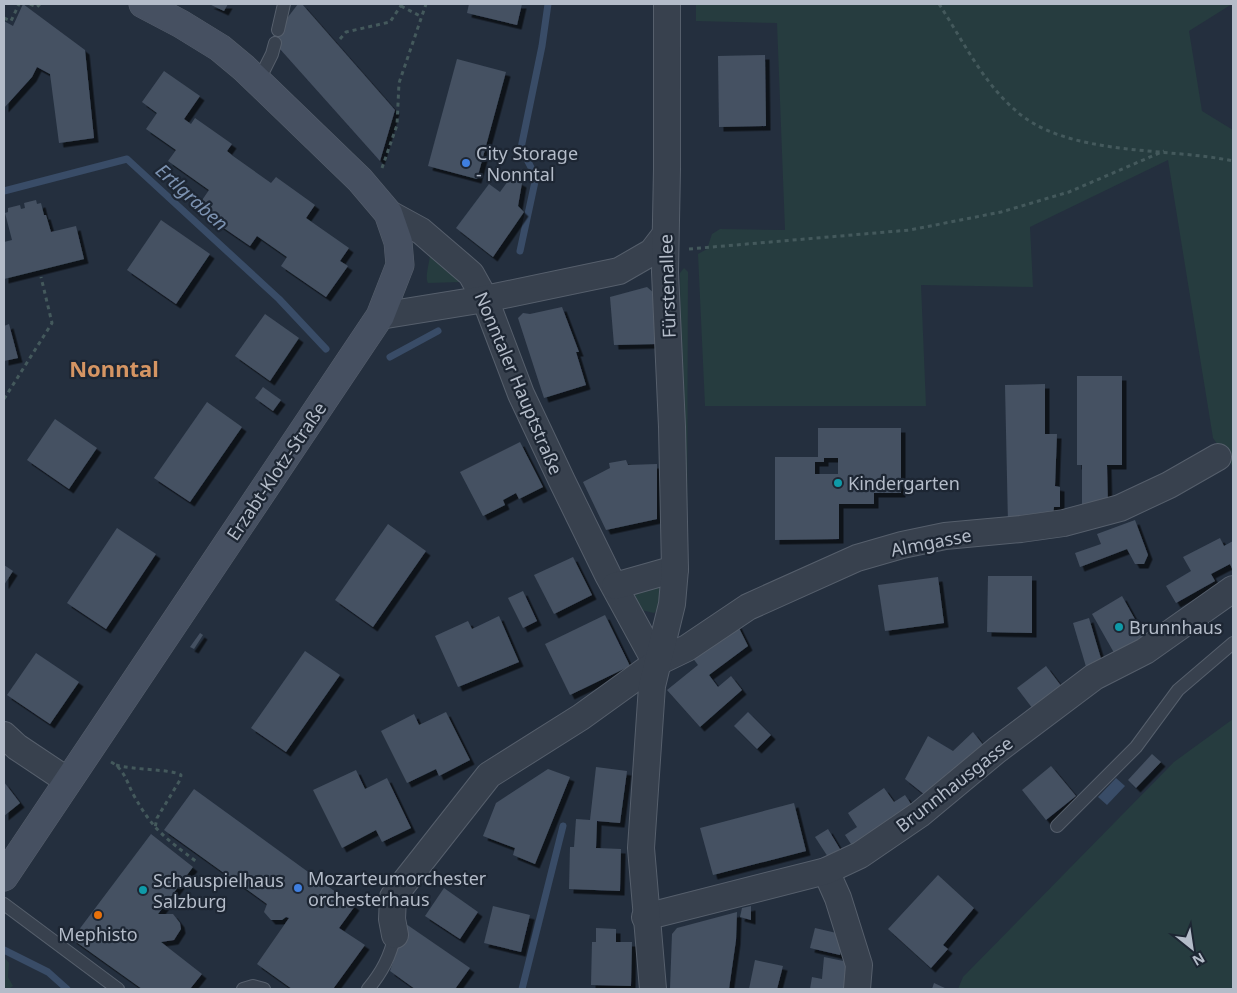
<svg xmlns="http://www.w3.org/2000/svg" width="1237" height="993" font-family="'Noto Sans',sans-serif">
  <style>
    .green { fill: #263c3f }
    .water { fill: #394c67 }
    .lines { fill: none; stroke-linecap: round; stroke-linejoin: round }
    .stream { stroke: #394c67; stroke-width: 7 }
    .building { fill: #455162; fill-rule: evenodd; filter: url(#shadow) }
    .lane-casing { stroke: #565f6c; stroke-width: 14 }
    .street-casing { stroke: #565f6c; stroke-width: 28 }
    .secondary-casing { stroke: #565f6c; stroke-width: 29 }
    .path { stroke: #44595c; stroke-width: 3; stroke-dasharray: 4 4; stroke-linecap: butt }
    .lane { stroke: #38414e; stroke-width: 12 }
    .street { stroke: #38414e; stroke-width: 26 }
    .secondary { stroke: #465061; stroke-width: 28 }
    .shop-dot { fill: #3f7fe0; stroke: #1d2633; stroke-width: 2 }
    .culture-dot { fill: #0f9aa8; stroke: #1d2633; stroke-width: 2 }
    .food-dot { fill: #e8710a; stroke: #1d2633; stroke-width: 2 }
    .labels { text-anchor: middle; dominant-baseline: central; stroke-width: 4.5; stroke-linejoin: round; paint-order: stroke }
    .poi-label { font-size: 18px; fill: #b4bcc9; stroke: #1d2633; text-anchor: start }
    .street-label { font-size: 18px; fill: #b4bcc9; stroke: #1d2633 }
    .water-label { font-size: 19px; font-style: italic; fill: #7c92b1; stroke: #1d2633 }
    .district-label { font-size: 22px; font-weight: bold; fill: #d59563; stroke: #1d2633 }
  </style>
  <defs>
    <filter id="shadow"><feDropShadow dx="4.5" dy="4.5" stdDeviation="0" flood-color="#0009"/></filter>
  </defs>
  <rect width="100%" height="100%" fill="#242f3e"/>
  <g class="green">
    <polygon points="696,4 1232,4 1189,31 1202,111 1233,130 1233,467 1213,438 1168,160 1030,227 1033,287 921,285 926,406 705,406 698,254 707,249 712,234 720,229 785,230 777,23 696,21"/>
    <path d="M 430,250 L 461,282 L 428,283 C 424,276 431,260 430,250 Z"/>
    <polygon points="684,268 688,272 687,553 681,431 680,273"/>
    <polygon points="660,586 659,608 654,613 641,610 634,592"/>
    <polygon points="1233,719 1233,989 958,989 963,977 1174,762"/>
    <polygon points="4,957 9,963 8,977 13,986 9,989 4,989"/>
  </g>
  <polygon class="water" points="1116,778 1125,786 1107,805 1098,797"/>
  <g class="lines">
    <g class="stream">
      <polyline points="4,191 127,159 279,299 326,349"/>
      <polyline points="520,251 536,177 521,148 542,46 548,4"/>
      <polyline points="390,357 438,331"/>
      <polyline points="4,950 48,972 67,989"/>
      <polyline points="522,989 563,826"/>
    </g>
  </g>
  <g class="building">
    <polygon points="23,4 85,50 94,138 59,143 50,74 37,67 32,77 4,108 4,21 13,26"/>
    <polygon points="209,4 228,4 224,11"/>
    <polygon points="298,4 302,4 395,110 380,161 271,39"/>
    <polygon points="469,4 522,4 517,25 467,13"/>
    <polygon points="765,55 766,126 719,127 718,56"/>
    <polygon points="457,59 506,72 477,179 428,166"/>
    <polygon points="164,71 200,96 184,119 191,124 195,118 232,144 227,151 233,156 271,183 276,177 315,205 306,218 349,248 340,261 348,266 326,297 281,266 287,257 257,236 250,246 196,209 209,190 168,161 176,150 146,129 157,113 142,102"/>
    <polygon points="511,177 522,183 518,206 524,212 493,257 456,228 489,184 500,192"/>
    <polygon points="36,200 37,204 41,203 44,215 46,215 51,232 76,226 84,259 4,279 4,242 12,240 5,213 8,212 8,208 20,205 21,209 25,208 24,203"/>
    <polygon points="161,220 210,254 176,304 127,270"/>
    <polygon points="647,287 655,294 657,344 614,345 610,297"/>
    <polygon points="562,307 579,352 576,352 586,385 544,398 518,318 523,313 530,314"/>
    <polygon points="265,314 299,338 270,381 235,356"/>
    <polygon points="9,324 18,358 4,361 4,326"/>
    <polygon points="1077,376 1122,376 1122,465 1107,465 1108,506 1082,506 1082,465 1077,465"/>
    <polygon points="1045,384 1045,434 1057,434 1055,486 1060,487 1060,507 1054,507 1053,515 1008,523 1005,385"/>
    <polygon points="263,387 281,400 273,411 255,398"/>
    <polygon points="207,402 242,427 190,502 154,478"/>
    <polygon points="55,419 97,448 69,489 27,460"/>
    <path d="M 818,428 L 901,428 L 901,493 L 874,493 L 874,504 L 839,504 L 839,539 L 775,540 L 775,457 L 818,457 ZM 824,458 L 838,458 L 838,474 L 815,474 L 815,462 L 824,462 Z"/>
    <polygon points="520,442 543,487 519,499 516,493 503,500 505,505 483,516 460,472"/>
    <polygon points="626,460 628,465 657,464 657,519 606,530 583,482 610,468 609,463"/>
    <polygon points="1135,520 1148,555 1144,564 1135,564 1127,549 1080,567 1075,553 1101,544 1097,534"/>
    <polygon points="388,524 426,551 373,627 335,600"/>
    <polygon points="117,528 156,554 106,629 67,603"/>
    <polygon points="1220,538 1224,546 1233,541 1233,571 1230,564 1211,574 1215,581 1176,603 1166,586 1191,571 1183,557"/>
    <polygon points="573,557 592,595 554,614 534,575"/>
    <polygon points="4,565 13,571 4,585"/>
    <polygon points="988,576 1032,576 1032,633 987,632"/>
    <polygon points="938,577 944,623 885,631 878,585"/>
    <polygon points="523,591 537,621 523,628 508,598"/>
    <polygon points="1122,596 1147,641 1117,658 1092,614"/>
    <polygon points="605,615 630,666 570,695 545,644"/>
    <polygon points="499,616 519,662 458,687 435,636 468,621 472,629"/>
    <polygon points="1089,618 1102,662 1087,670 1073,623"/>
    <polygon points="737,624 748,646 709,675 718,687 731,676 742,690 700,727 667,690 698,665 692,657"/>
    <polygon points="200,633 203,635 194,649 190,647"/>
    <polygon points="305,651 340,675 286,752 251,728"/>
    <polygon points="36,653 79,682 50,724 7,695"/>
    <polygon points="1046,666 1065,691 1036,713 1017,688"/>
    <polygon points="446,712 470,760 439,776 436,769 407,783 381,731 414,714 419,725"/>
    <polygon points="748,712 771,735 757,749 734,726"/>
    <polygon points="973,732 988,751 930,799 905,779 928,736 953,751"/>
    <polygon points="1152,754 1161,762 1136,788 1128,780"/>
    <polygon points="1051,766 1076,796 1046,820 1022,790"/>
    <polygon points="596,767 627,771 620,823 597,821 596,848 621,849 620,891 569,889 570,847 574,847 576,819 590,820"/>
    <polygon points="548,769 570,777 535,864 513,855 515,848 483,836 496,803"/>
    <polygon points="356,770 365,789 387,778 411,828 382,842 376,830 342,848 313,790"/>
    <polygon points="4,782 20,803 4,816"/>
    <polygon points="884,788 894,802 905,795 915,810 855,850 845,835 857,827 848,813"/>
    <polygon points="194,789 355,906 339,928 365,945 333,989 292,989 257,964 289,918 286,917 282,920 271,920 264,912 267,904 164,830"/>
    <polygon points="794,803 806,851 713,875 700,828"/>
    <polygon points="828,829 840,849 828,857 815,837"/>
    <polygon points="151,834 193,867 158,914 173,914 180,923 181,929 174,940 161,942 202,974 190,989 142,989 72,939"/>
    <polygon points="938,875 974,908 943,945 948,949 931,968 888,929"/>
    <polygon points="444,888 478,912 460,939 425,916"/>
    <polygon points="493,906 530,915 521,952 484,943"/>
    <polygon points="751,906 751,920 740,917 742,908"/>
    <polygon points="737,912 736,940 729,989 670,989 672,934 677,928"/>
    <polygon points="406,924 470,968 455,989 415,989 390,971"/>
    <polygon points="596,928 616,929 616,942 632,942 631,986 591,985 592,942 596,942"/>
    <polygon points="815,928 845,935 840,955 810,948"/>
    <polygon points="824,957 853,963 852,989 810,989 812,977 822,979"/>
    <polygon points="755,960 783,966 777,989 749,989"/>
    <polygon points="934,983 947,989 932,989"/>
  </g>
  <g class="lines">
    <defs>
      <g id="lane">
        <polyline points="278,30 284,4"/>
        <polyline points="258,82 272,54 275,43"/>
        <polyline points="1057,826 1136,747 1178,690 1233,643"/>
        <polyline points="4,904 118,989"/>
        <polyline points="243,989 253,986 264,989"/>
        <path d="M 368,989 C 382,972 390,957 395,935"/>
      </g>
      <g id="street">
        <polyline points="388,213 421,231 471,274 485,299 521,394 562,481 608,575 656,663"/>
        <polyline points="380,316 485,299 619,271 652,252 665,235"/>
        <polyline points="615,586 675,569"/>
        <polyline points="4,735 17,747 68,781"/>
        <polyline points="826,871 838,898 859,965 857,989"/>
        <polyline points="645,917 826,871 860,855 920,814 997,750 1094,677 1145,651 1233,589"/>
        <polyline points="395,935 392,919 393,897 489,775 581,717 656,663 687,648 748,607 857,558 902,545 945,536 1021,529 1064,523 1120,508 1169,485 1218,457"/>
        <polyline points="653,989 641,848 652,686 672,604 675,569 672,427 665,272 667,169 667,4"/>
      </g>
      <polyline id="secondary" points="4,877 380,316 400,265 398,242 388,213 360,180 244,68 220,48 181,24 143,4"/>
    </defs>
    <use href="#lane" class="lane-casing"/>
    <use href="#street" class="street-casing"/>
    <use href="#secondary" class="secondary-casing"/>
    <g class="path">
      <polyline points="30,4 37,7 40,4"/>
      <path d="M 939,4 C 962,39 982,81 1014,109 C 1065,157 1167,147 1233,161"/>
      <polyline points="401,6 422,17"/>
      <polyline points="4,18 11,21 19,4"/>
      <polyline points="340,39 346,32 390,22 402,4"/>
      <polyline points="382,168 397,125 399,83 426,4"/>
      <polyline points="689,249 910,230 1001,212 1069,192 1164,151"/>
      <polyline points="4,399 52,323 41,277"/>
      <path d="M 111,762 C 124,769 127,782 133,794 C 153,830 165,838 197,862"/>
      <path d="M 116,765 C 132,770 172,769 181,775 L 180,780 L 157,818 L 155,828"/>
    </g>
    <use href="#lane" class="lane"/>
    <use href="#street" class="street"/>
    <use href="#secondary" class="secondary"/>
  </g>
  <g class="shop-dot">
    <circle cx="466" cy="163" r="5"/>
    <circle cx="298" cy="888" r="5"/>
  </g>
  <g class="culture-dot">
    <circle cx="838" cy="483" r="5"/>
    <circle cx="1119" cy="627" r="5"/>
    <circle cx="143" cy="890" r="5"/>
  </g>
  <circle class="food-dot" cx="98" cy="915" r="5"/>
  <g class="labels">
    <g class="poi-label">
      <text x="476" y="153">City Storage<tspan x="476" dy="21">- Nonntal</tspan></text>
      <text x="848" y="483">Kindergarten</text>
      <text x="1129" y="627">Brunnhaus</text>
      <text x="308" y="878">Mozarteumorchester<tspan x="308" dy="21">orchesterhaus</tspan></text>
      <text x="153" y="880">Schauspielhaus<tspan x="153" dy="21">Salzburg</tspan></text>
      <text x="98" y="934" text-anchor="middle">Mephisto</text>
    </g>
    <g class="street-label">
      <text transform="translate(667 286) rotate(-92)">Fürstenallee</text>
      <text transform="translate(519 383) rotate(67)">Nonntaler Hauptstraße</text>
      <text transform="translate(276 471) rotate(-56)">Erzabt-Klotz-Straße</text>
      <text transform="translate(931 542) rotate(-11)">Almgasse</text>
      <text transform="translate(954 784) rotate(-38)">Brunnhausgasse</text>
    </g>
    <g class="water-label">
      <text transform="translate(192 197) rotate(42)">Ertlgraben</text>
    </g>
    <g class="district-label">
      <text x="114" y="368">Nonntal</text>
    </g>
  </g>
  <rect width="1237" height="993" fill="none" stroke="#b4bcc9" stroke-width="10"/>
  <g transform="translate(1192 948) rotate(150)" stroke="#1d2633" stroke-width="4" paint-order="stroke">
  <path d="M0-4L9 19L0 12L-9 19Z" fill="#b4bcc9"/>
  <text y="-8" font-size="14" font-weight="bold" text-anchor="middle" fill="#b4bcc9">N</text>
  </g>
</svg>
